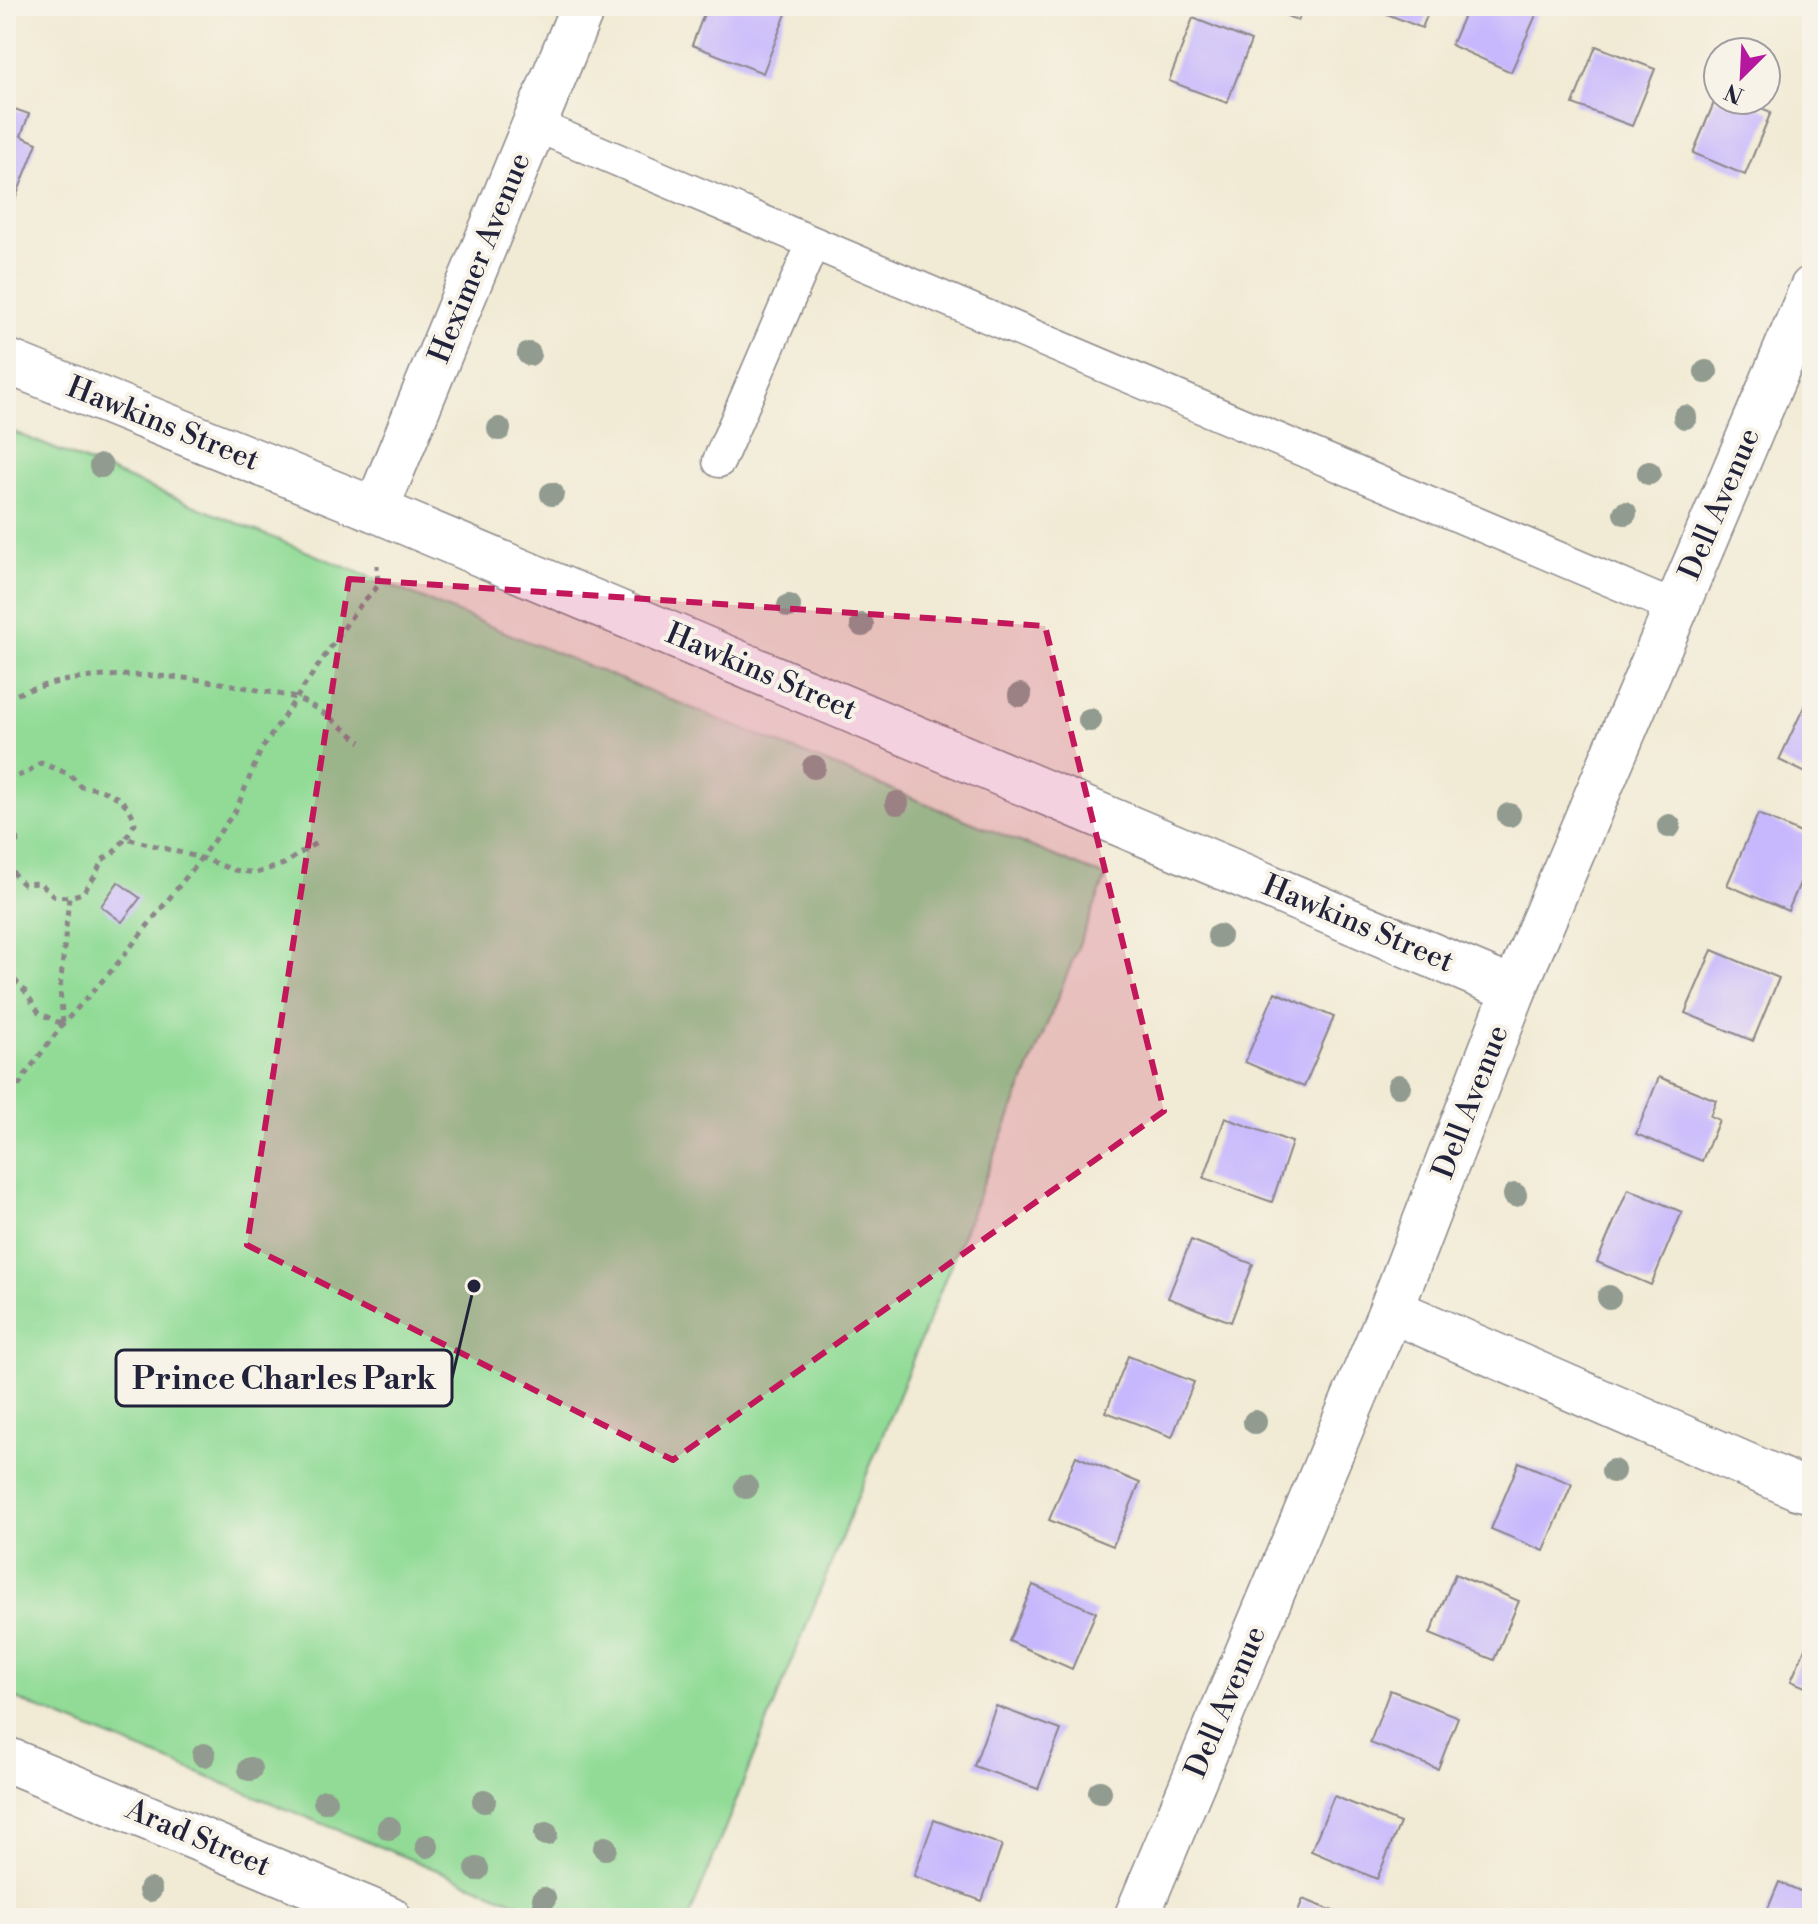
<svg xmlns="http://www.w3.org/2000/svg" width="1818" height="1924" font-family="'Libre Bodoni',serif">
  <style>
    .green { fill: #91db96; stroke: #5a7e68; stroke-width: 2 }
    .building { fill: #c7b8fd }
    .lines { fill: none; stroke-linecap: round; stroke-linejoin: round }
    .lane-casing { stroke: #8a8688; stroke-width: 35 }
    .street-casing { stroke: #8a8688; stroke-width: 47 }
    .path { stroke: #8a8688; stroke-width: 5; stroke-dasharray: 6 6; stroke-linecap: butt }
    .lane { stroke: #fff; stroke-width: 32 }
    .street { stroke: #fff; stroke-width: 44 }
    .tree { fill: #919b8f }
    .marked { fill: #c2185b; fill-opacity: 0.2; stroke: #c2185b; stroke-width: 6; stroke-dasharray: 16 10; stroke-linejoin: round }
    .labels { text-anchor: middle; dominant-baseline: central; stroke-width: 8; stroke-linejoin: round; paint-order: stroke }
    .street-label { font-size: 30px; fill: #22223b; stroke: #f7f3e8 }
    .leader { fill: none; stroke: #22223b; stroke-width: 3 }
    .callout-dot { fill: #22223b; stroke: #f7f3e8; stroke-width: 3 }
    .callout { fill: #f7f3e8; stroke: #22223b; stroke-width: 3 }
    .callout-label { font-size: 32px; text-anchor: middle; font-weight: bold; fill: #22223b }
  </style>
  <rect width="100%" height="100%" fill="#f7f3e8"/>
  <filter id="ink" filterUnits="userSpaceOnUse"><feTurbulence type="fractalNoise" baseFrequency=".0125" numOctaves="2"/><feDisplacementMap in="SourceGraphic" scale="16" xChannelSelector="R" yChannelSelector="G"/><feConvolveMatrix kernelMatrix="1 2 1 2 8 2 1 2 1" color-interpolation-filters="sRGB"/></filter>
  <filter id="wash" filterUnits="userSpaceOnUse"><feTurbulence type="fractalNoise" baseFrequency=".006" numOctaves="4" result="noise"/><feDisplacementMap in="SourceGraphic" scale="32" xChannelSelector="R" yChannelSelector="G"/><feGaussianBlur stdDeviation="1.8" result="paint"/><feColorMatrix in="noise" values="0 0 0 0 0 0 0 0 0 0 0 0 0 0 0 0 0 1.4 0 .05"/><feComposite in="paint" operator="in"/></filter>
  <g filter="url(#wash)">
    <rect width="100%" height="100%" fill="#f1ead4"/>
    <polygon class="green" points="6,429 1106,877 689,1918 555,1918 6,1695"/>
    <g id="blocks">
      <g class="building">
        <polygon points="707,6 789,6 763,73 692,45"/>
        <polygon points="1265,6 1304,6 1298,21"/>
        <polygon points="1367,6 1431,6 1422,28"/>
        <polygon points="1468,6 1540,6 1511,72 1451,45"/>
        <polygon points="1193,18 1251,41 1227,103 1169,81"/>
        <polygon points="1596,46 1655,69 1632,126 1573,104"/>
        <polygon points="1718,93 1718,100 1742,100 1771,112 1745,175 1693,153"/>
        <polygon points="6,106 29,114 21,136 37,143 9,215 6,214"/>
        <polygon points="1809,696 1812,698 1812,776 1779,760"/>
        <polygon points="1758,814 1812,838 1812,855 1788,911 1727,885"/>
        <polygon points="118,882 140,898 122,922 101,906"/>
        <polygon points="1712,950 1779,978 1753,1041 1685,1013"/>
        <polygon points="1275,992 1334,1017 1304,1087 1245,1062"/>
        <polygon points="1659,1077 1716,1100 1710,1116 1719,1120 1702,1161 1636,1134"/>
        <polygon points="1225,1118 1292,1142 1272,1202 1204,1178"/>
        <polygon points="1628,1189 1682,1212 1651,1285 1597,1262"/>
        <polygon points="1191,1240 1253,1264 1231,1322 1168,1298"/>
        <polygon points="1128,1356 1194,1382 1172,1437 1106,1412"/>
        <polygon points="1076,1456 1140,1483 1113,1546 1049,1520"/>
        <polygon points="1519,1462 1572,1484 1544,1551 1491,1529"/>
        <polygon points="1455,1574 1519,1601 1494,1660 1430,1634"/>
        <polygon points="1033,1585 1096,1612 1072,1669 1009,1641"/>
        <polygon points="1812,1632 1812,1690 1791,1681"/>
        <polygon points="1390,1690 1458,1717 1438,1769 1370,1743"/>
        <polygon points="996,1706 1061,1730 1038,1789 974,1766"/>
        <polygon points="1334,1796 1400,1823 1377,1879 1311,1851"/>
        <polygon points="934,1820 1002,1845 982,1901 914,1876"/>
        <polygon points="1779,1882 1812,1896 1812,1918 1764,1918"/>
        <polygon points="1303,1899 1351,1918 1295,1918"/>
      </g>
    </g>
  </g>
  <g filter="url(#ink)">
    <use href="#blocks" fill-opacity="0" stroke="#8a8688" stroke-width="2"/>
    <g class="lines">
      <defs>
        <g id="lane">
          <polyline points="535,125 1676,608"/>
          <polyline points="719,461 813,243"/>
        </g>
        <g id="street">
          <polyline points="6,361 376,510 1514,990"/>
          <polyline points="376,510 583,6"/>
          <polyline points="1391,1310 1797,1487 1812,1491"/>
          <polyline points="6,1759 389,1918"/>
          <polyline points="1136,1918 1391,1310 1514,990 1812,288"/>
        </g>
      </defs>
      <use href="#lane" class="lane-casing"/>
      <use href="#street" class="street-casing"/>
      <g class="path">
        <path d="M 6,699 C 78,665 177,673 253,689 C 267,692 282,694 295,698 C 318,706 342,727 361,742"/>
        <path d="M 6,780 L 29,772 L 34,766 L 41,763 L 69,774 L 82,787 C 105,788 130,799 135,823 L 126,838"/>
        <path d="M 6,816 L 12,822 L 17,841 C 7,859 7,870 23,884 L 40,883 L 54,896 L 69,897"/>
        <polyline points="6,971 25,991 39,1013 62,1024"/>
        <polyline points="63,1023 60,990 69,897 83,893 95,876 102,860 113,853 126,838 201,858 234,870 256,873 284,864 319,841"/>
        <polyline points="6,1107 25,1075 63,1024 113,969 195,866 236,810 261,750 356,610 378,586 377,565"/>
      </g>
      <use href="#lane" class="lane"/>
      <use href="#street" class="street"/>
    </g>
    <g class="tree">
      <circle cx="529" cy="354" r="12"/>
      <circle cx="1706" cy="372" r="12"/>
      <circle cx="1685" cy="417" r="12"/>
      <circle cx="499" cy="429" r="12"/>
      <circle cx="101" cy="466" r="12"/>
      <circle cx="1649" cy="473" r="12"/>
      <circle cx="552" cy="494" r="12"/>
      <circle cx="1625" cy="513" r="12"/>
      <circle cx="789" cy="606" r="12"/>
      <circle cx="862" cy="625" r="12"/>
      <circle cx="1020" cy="695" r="12"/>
      <circle cx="1090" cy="720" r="12"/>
      <circle cx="814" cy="767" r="12"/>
      <circle cx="897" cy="803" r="12"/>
      <circle cx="1509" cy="815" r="12"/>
      <circle cx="1669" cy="826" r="12"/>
      <circle cx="1219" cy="936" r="12"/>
      <circle cx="1399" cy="1086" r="12"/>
      <circle cx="1515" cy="1195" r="12"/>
      <circle cx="1609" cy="1297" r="12"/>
      <circle cx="1255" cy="1422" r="12"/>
      <circle cx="1613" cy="1471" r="12"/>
      <circle cx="746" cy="1487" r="12"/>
      <circle cx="204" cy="1755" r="12"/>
      <circle cx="250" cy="1769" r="12"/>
      <circle cx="1100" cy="1792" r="12"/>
      <circle cx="325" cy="1801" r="12"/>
      <circle cx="484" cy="1801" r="12"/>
      <circle cx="389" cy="1828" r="12"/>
      <circle cx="546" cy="1834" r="12"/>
      <circle cx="427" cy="1846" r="12"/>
      <circle cx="605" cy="1848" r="12"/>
      <circle cx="477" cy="1869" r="12"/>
      <circle cx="150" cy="1890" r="12"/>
      <circle cx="544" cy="1899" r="12"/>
    </g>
  </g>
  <path class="marked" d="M 349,579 L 1045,626 L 1164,1111 L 673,1460 L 247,1245 Z"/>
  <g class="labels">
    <g class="street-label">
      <text transform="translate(480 258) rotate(-68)">Heximer Avenue</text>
      <text transform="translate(163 424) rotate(22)">Hawkins Street</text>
      <text transform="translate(1720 504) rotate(-67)">Dell Avenue</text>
      <text transform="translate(761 672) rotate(23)">Hawkins Street</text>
      <text transform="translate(1358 924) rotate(23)">Hawkins Street</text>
      <text transform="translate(1471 1102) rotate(-69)">Dell Avenue</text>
      <text transform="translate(1226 1702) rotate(-67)">Dell Avenue</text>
      <text transform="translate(198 1838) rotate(23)">Arad Street</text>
    </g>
  </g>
  <path class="leader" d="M474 1286L452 1378"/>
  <circle class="callout-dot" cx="474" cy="1286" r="8"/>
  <rect class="callout" x="116" y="1350" width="336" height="56" rx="8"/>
  <g class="callout-label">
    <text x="284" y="1389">Prince Charles Park</text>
  </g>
  <rect width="1818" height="1924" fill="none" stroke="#f7f3e8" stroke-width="32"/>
  <g transform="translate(1742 76) rotate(204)"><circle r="38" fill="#f7f3e8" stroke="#a29fa3" stroke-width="2"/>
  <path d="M0-6L14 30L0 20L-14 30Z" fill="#b5179e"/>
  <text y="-12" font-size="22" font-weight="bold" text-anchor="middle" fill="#22223b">N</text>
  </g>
</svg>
